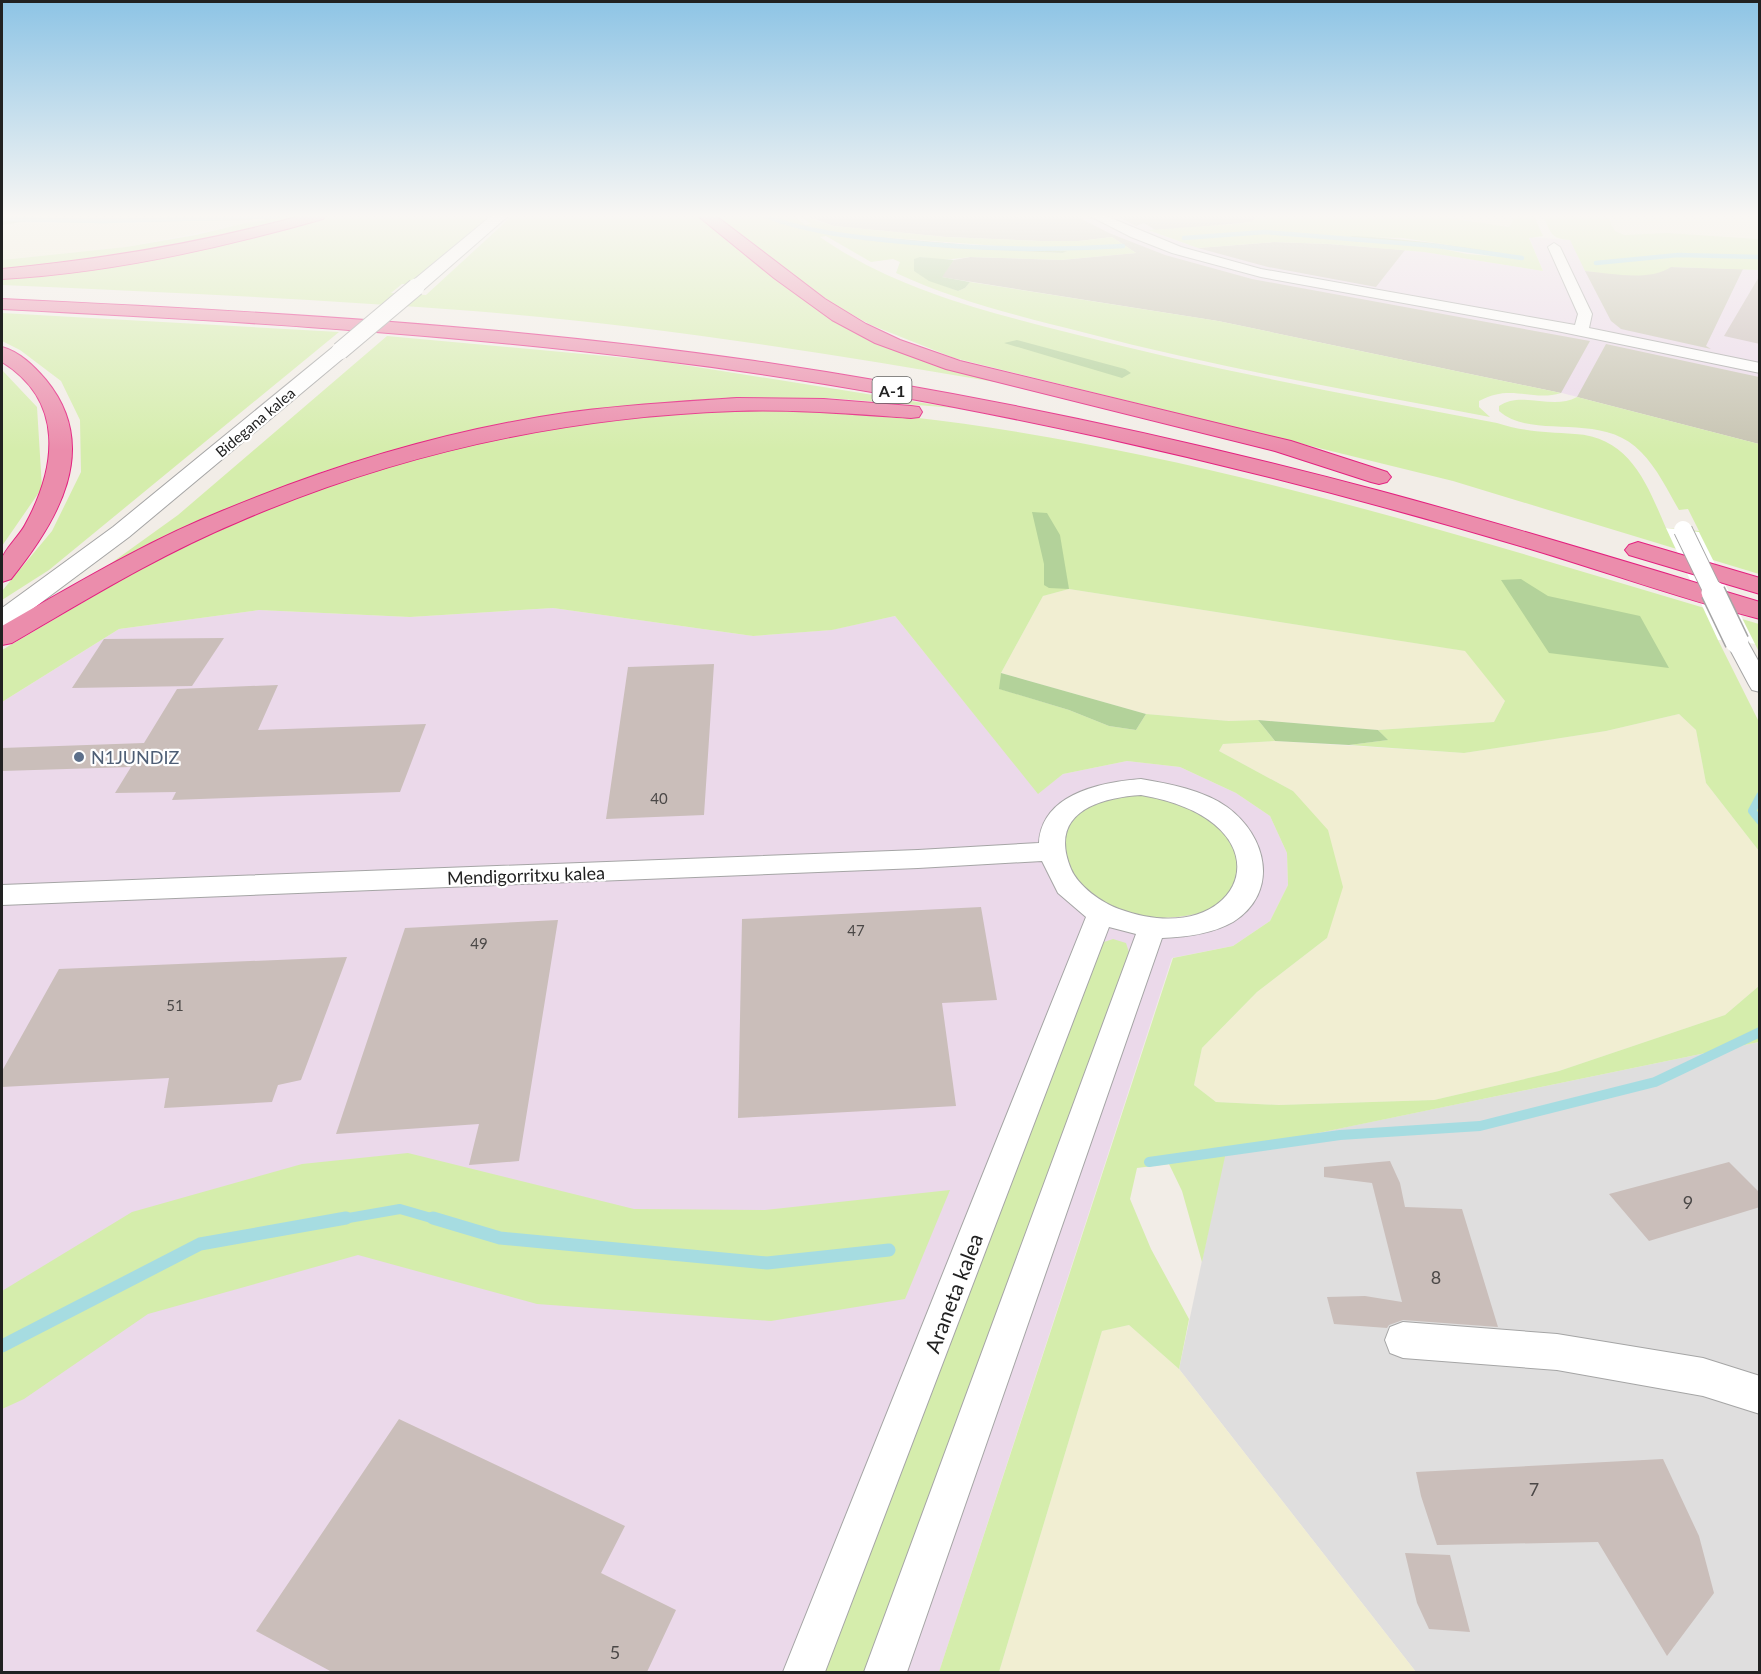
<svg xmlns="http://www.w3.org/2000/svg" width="1761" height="1674" font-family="Lato,sans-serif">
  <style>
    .residential { fill: #dfdede }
    .industrial { fill: #ebd9ea }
    .construction { fill: #c7c4b2 }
    .farmland { fill: #f1eed2 }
    .grass { fill: #d5edac; fill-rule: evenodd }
    .forest { fill: #b3d29a }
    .pier { fill: #fff }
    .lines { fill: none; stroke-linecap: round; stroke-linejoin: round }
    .stream-far3 { stroke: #a6dce1; stroke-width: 4.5 }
    .stream-far2 { stroke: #a6dce1; stroke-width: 8 }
    .stream-far1 { stroke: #a6dce1; stroke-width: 10 }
    .stream { stroke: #a6dce1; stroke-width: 13 }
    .building { fill: #cabeba }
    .minor-casing { stroke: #a5a5a5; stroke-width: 2 }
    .tertiary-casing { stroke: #a5a5a5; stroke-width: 2 }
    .motorway-casing { stroke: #e3217f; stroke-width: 2 }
    .minor { fill: #fff; fill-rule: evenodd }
    .tertiary { fill: #fff; fill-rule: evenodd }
    .motorway { fill: #eb8dac; fill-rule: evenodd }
    .minor-bridge-far1-casing { stroke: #a5a5a5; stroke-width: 20; stroke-linecap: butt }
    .minor-bridge-casing { stroke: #a5a5a5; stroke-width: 26; stroke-linecap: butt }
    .tertiary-bridge-casing { stroke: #a5a5a5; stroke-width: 19; stroke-linecap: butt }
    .minor-bridge-far1 { stroke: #fff; stroke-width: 18 }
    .minor-bridge { stroke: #fff; stroke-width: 23 }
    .tertiary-bridge { stroke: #fff; stroke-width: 17 }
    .service-dot { fill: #5c6f8a; stroke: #fff; stroke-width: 2 }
    .labels { text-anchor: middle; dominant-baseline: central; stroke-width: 4.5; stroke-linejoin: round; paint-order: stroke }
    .far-street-label { font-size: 15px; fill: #212121; stroke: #fff }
    .number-label { font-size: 15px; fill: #4b4847 }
    .shield { fill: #fff; stroke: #646464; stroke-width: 1.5 }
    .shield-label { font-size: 16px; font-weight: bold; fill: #212121 }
    .service-label { font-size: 18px; fill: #4e5e75; stroke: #fff; text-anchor: start }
    .street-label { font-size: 18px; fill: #212121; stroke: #fff }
    .near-number-label { font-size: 18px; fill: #4b4847 }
    .near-street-label { font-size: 21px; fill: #212121; stroke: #fff }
  </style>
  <rect width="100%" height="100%" fill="#f2ede7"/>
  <!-- residential -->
  <path class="residential" d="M1759 1042V1672H1416L1179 1369 1225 1152Z"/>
  <!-- industrial -->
  <path class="industrial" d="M806 216H1257L1149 231 1198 248 1329 244 1424 252 1543 271 1529 237 1570 240 1693 267 1759 270V444L1535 386 954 260 1135 252 1112 237Z
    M553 608 753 636 831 630 895 616 1038 793 1063 774 1127 761 1180 767 1236 793 1270 816 1287 853 1288 885 1270 921 1233 946 1172 958 939 1672H2V702L119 629 259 610 410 617Z"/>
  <!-- construction -->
  <path class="construction" d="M806 216H1076L1109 233 1165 255 1252 279 1590 341 1561 393 1218 321 941 277 954 260 970 257 1061 260 1136 253 1112 237 1079 241H1041L946 237 834 226Z
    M1117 216H1257L1252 222 1157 231 1144 223 1136 226Z
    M1274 242 1329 244 1405 250 1376 287 1268 267 1198 248Z
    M1670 267 1743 269 1706 346 1711 349 1621 329 1611 321 1585 271 1641 275Z
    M1606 344 1759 377V444L1577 397Z"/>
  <!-- farmland -->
  <path class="farmland" d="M1436 216H1515L1509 227Z
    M1607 216H1759V239L1667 233 1624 235 1615 231Z
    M263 217 265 220 126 247 2 260V225L7 223 248 220Z
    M1069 589 1466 651 1505 701 1494 722 1378 730 1258 720 1229 721 1146 714 1001 673 1043 596Z
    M1679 714 1696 730 1706 783 1759 851V986L1725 1015 1559 1071 1434 1100 1279 1105 1216 1102 1194 1085 1202 1048 1257 992 1327 938 1293 791 1219 751 1223 744 1275 741 1464 753 1606 731Z
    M1129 1325 1179 1369 1416 1672H999L1102 1331Z"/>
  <!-- grass -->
  <path class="grass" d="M281 216H306L199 243 2 270V260L126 247 196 235 246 223 276 219Z
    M328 216H490L408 284H402L391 293 426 295 512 216H699L751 258 821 308 997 379 995 382C822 352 648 325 473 311 316 299 159 292 2 285V277L75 269 305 223Z
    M717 216H794L805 225 811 224 801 216 834 226 946 237 1041 241H1079L1112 237 1136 253 1061 260 971 257 943 260 920 257 945 286 958 291 965 288 970 282 1218 321 1561 393C1532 402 1511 383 1479 401V407L1490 417C1354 391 1219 368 1086 333 1022 317 956 301 896 273L900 262 893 259 871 262 826 236 820 237C894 289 987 312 1074 334 1213 370 1355 396 1497 423 1525 432 1546 432 1575 434 1630 437 1647 484 1666 528L1699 531 1688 509 1679 510C1668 491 1657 468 1641 452 1602 410 1533 441 1499 411V406C1522 390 1552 411 1577 397L1759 444V574L1453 481 954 358 871 325 831 303ZM866 236 1066 251 1063 253 950 248 863 240Z
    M1257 216H1436L1509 227 1515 216H1534L1543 236 1529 238 1543 271 1424 252 1329 244 1274 242 1198 248 1148 230 1236 224 1251 222ZM1352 237 1403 238 1501 253 1502 257 1467 254 1414 243 1356 242 1349 239Z
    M1543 216H1607L1615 231 1624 235 1667 233 1759 239V270L1671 267C1649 282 1610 273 1585 271L1570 240C1550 239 1551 232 1543 216Z
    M2 313 339 332 49 570 2 600V591L52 531 81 472 80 420 61 381 20 350 2 341Z
    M387 336 659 361 955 408 829 398 695 401 571 413 449 435 324 471 212 515 71 592 178 515Z
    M2 370 37 407 42 488 2 546Z
    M767 410C814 411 862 411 910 417 1200 450 1480 542 1759 624V652L1755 644 1718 640 1759 722V851L1706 783 1696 730 1679 714 1606 731 1464 753 1349 745 1387 740 1378 730 1494 722 1505 701 1465 651 1069 589 1043 596 1001 673 1000 689 1069 710 1109 726 1136 730 1146 714 1229 721 1258 720 1275 741 1223 744 1219 751 1293 791 1328 830 1343 887 1327 938 1257 992 1202 1048 1194 1085 1216 1102 1279 1105 1434 1100 1559 1071 1725 1015 1759 986V1042L1226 1152 1202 1262 1182 1191 1169 1164 1137 1168 1130 1199 1151 1249 1189 1319 1179 1369 1129 1325 1102 1331 999 1672H939L1173 958 1233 946 1270 921 1288 885 1287 853 1270 816 1236 793 1180 767 1127 761 1063 774 1038 794 895 616 832 630 753 636 553 608 410 617 259 610 119 629 2 702V650L140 569 202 537 290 498 402 460 575 423 713 411Z
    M1140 793 1166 796 1229 831 1242 868C1237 878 1232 891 1224 900 1218 907 1204 912 1196 914 1181 917 1165 919 1150 917 1110 912 1055 881 1065 834 1068 820 1082 807 1095 802 1109 796 1126 795 1140 793Z
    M1113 939 1126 943 1129 952 869 1672H822L1098 953 1104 942Z
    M408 1153 634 1209 765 1210 950 1190 905 1299 771 1321 537 1304 358 1255 148 1314 24 1399 2 1409V1291L132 1212 302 1164Z"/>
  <!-- forest -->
  <path class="forest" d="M2 216 82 219 281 216 276 219 265 220 262 218 248 220 81 223 28 221 2 225Z
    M866 236 981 246 1067 251 1063 253 950 248 862 240Z
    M1352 236C1402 238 1452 245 1501 253L1502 257C1454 250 1405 240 1356 242L1348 239Z
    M920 257 954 260 942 277 970 282 965 288 958 291 929 281 914 271V259Z
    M1017 340 1125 369 1131 373 1122 378 1004 343Z
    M1032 512 1047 513 1060 535 1069 589 1049 588 1044 585V564Z
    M1521 579 1548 596 1640 616 1669 668 1549 653 1501 580Z
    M1001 673 1146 714 1136 730 1109 726 1069 710 999 689Z
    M1258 720 1378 730 1388 740 1349 745 1275 741Z"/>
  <!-- pier -->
  <path class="pier" d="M1666 528 1699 532 1755 644 1718 640Z"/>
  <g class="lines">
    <!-- stream-far3 -->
    <path class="stream-far3" d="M765 216C810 233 857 237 904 242 977 249 1050 251 1123 246
      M2 219 104 221 278 216
      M1184 238 1265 232 1437 246 1522 258
      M1596 263 1678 255 1760 257"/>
    <!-- stream-far2 -->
    <path class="stream-far2" d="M1760 796 1752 811 1760 821"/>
    <!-- stream-far1 -->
    <path class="stream-far1" d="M1149 1162 1340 1135 1480 1126 1655 1082 1760 1032
      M337 1220 400 1209 438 1220"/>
    <!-- stream -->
    <path class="stream" d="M433 1218 500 1238 767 1263 889 1250
      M2 1346 200 1244 346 1218"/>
  </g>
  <!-- building -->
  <path class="building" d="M1760 275V344L1724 336Z
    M224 638 192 686 72 688 104 639Z
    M714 664 704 815 606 819 628 667Z
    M278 685 258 730 426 724 400 792 172 800 176 792 115 793 131 767 2 771V748L144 743 177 689Z
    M981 907 997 1000 942 1003 956 1106 738 1118 742 919Z
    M558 920 519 1161 469 1165 479 1124 336 1134 405 928Z
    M347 957 301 1080 278 1085 272 1102 164 1108 169 1078 2 1087V1071L59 969Z
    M1390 1161 1400 1183 1405 1207 1462 1209 1498 1327 1403 1320 1389 1325 1387 1328 1334 1324 1327 1297 1365 1296 1402 1302 1372 1183 1324 1177V1167Z
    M1729 1162 1760 1193V1207L1649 1241 1609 1194Z
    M399 1419 625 1526 601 1573 676 1610 647 1672H332L256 1631Z
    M1663 1459 1699 1536 1714 1593 1667 1656 1598 1542 1437 1545 1421 1496 1416 1472Z
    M1405 1553 1450 1555 1470 1632 1429 1629 1417 1603Z"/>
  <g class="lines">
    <defs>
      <path id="minor" d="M1090 216H1106L1181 247 1261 269 1575 325 1578 314 1548 247 1554 243 1560 247 1592 314 1589 328 1760 363V373L1557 331 1261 277 1172 253 1131 237Z
        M1737 636 1745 637 1760 664V692L1752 690 1749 685 1726 642 1729 637Z
        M1141 779C1170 784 1203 790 1227 807 1267 836 1280 892 1233 922 1212 934 1186 937 1162 938L907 1672H864L1136 934 1109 927 825 1672H783L1086 917 1058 893 1042 861 918 868 2 905V885L918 850 1039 843C1042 793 1103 782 1141 779ZM1141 795C1298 822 1243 955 1119 909 1102 903 1078 886 1071 869 1048 814 1096 798 1141 795Z
        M1403 1322 1557 1334 1703 1358 1760 1376V1414L1703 1396 1557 1370 1403 1358 1390 1353 1385 1340 1390 1327Z"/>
      <path id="tertiary" d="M491 216H508L422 291H410L408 287 410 283Z
        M340 345 347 347 349 351 347 355 129 537 11 625 2 628V608L113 527 333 347Z"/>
      <path id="motorway" d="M300 216H325L323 219C218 249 110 273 2 279V269C103 259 202 243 300 216Z
        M698 216H716L825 299 866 324 900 340 960 361 1291 441 1387 472 1391 477 1387 482 1379 484 1371 482 1275 451 946 369 875 343 832 320 774 278Z
        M2 299C254 311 505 325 755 361 965 392 1174 436 1380 491 1507 525 1633 564 1760 602V619C1681 599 1604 571 1527 548 1386 506 1244 469 1100 437 954 405 806 378 657 360 439 333 221 320 2 309Z
        M2 347C20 352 34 366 46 380 102 448 57 522 11 579L2 582C1 576 0 565 2 559 4 550 20 535 25 525 57 467 65 401 2 362Z
        M737 398 824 399 911 406 919 407 922 412 919 417 911 418C853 414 794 409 735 411 564 417 395 454 238 522 159 555 86 600 12 643L2 645V626C74 585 145 542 222 511 332 465 448 430 565 413 622 405 679 402 737 398Z
        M1638 542 1760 578V594L1629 555 1625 550 1629 545Z"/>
    </defs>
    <!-- minor casing -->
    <use href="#minor" class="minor-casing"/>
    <!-- tertiary casing -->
    <use href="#tertiary" class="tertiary-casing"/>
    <!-- motorway casing -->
    <use href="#motorway" class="motorway-casing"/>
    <!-- minor -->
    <use href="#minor" class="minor"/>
    <!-- tertiary -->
    <use href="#tertiary" class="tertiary"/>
    <!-- motorway -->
    <use href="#motorway" class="motorway"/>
    <defs>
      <path id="minor-bridge-far1" d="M1683 530 1714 594"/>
      <path id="minor-bridge" d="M1713 592 1737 642"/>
      <path id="tertiary-bridge" d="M340 351 416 287"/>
    </defs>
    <!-- minor-bridge-far1 casing -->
    <use href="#minor-bridge-far1" class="minor-bridge-far1-casing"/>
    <!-- minor-bridge casing -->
    <use href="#minor-bridge" class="minor-bridge-casing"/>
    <!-- tertiary-bridge casing -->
    <use href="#tertiary-bridge" class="tertiary-bridge-casing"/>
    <!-- minor-bridge-far1 -->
    <use href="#minor-bridge-far1" class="minor-bridge-far1"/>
    <!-- minor-bridge -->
    <use href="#minor-bridge" class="minor-bridge"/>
    <!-- tertiary-bridge -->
    <use href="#tertiary-bridge" class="tertiary-bridge"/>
  </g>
  <!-- sky -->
  <linearGradient id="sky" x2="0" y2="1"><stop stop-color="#8dc4e5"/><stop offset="0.48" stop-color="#f9f7f4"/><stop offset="1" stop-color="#f9f7f4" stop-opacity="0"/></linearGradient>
  <rect width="1761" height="450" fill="url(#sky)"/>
  <!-- markers -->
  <circle class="service-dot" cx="79" cy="757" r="6"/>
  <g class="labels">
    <!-- far-street labels -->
    <g class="far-street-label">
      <text transform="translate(255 422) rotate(-40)">Bidegana kalea</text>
    </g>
    <!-- number labels -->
    <g class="number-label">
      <text x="659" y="798">40</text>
      <text x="856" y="930">47</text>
      <text x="479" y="943">49</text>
      <text x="175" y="1005">51</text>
    </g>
    <!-- shield labels -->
    <rect class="shield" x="872.5" y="377" width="39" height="26" rx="4.5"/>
    <g class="shield-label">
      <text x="892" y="390">A-1</text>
    </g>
    <!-- service labels -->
    <g class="service-label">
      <text x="91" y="757">N1JUNDIZ</text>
    </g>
    <!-- street labels -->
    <g class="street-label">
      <text transform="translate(526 875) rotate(-2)">Mendigorritxu kalea</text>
    </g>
    <!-- near-number labels -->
    <g class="near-number-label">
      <text x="1688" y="1202">9</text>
      <text x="1436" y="1277">8</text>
      <text x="1534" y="1489">7</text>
      <text x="615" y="1652">5</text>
    </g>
    <!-- near-street labels -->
    <g class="near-street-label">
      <text transform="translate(953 1293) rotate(-69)">Araneta kalea</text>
    </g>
  </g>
  <!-- border -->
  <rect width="1761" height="1674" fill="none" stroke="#212121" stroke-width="6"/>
</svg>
